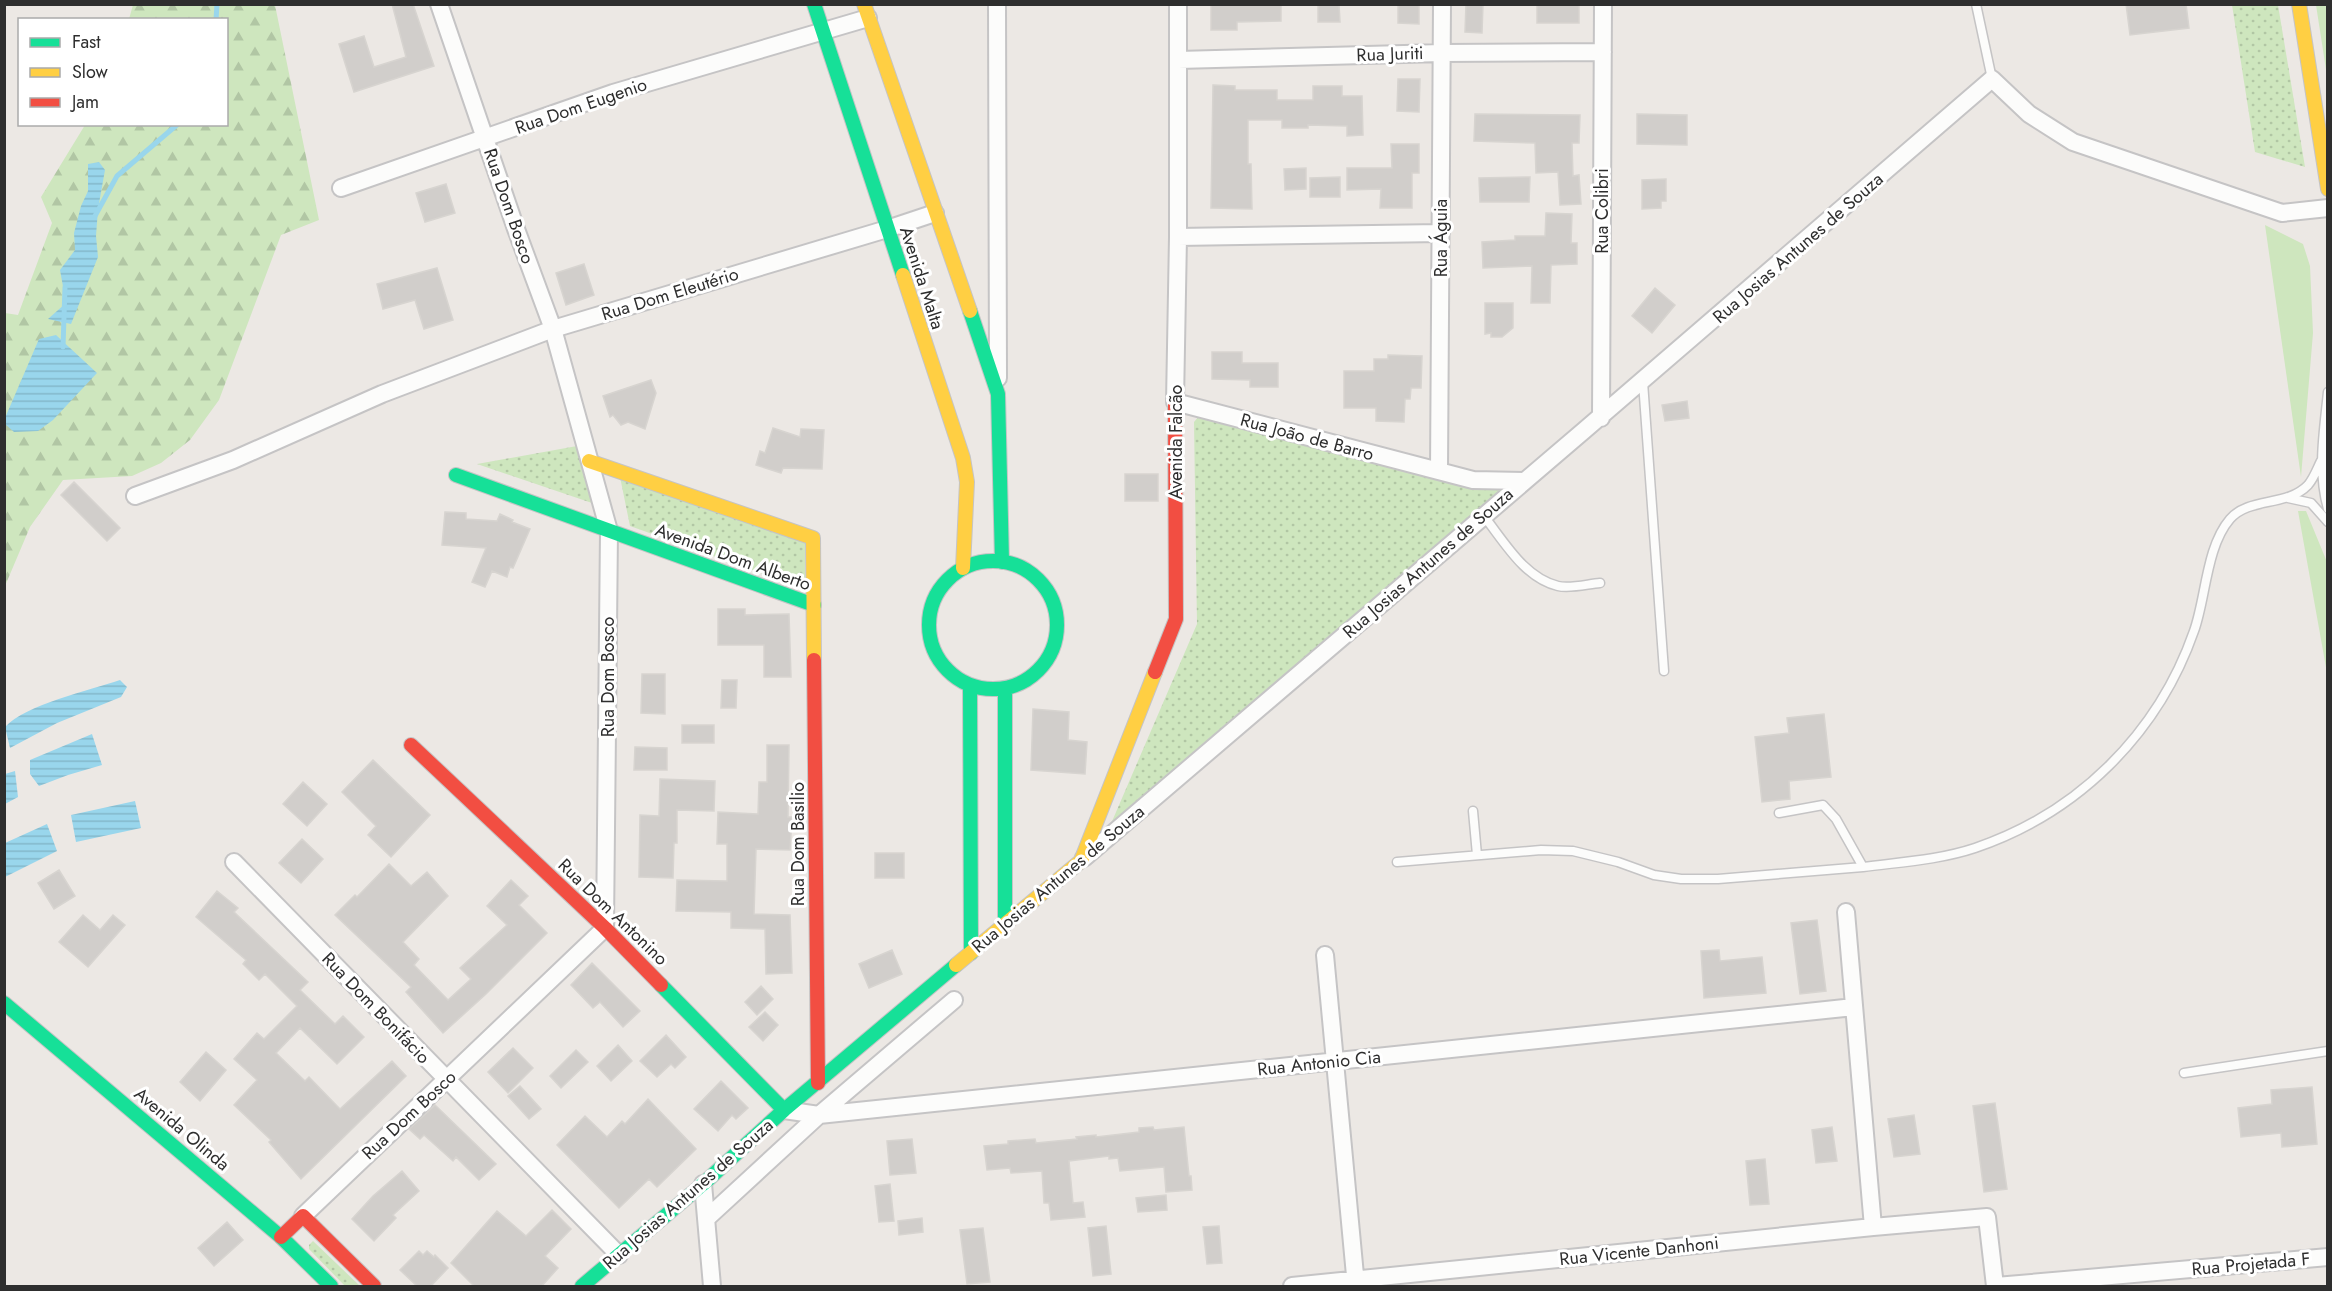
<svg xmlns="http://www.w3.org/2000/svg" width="2332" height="1291" font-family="Jost,sans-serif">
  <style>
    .grass { fill: url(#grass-dots) }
    .forest { fill: url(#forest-firs) }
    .park { fill: #cee6be }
    .water { fill: url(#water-rules) }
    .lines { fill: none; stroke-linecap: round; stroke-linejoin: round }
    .stream { stroke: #99d6ec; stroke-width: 5 }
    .building { fill: #d1cecb; stroke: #d7d4d0; stroke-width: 1.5 }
    .lane-casing { stroke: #c5c4c5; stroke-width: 11 }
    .street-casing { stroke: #c5c4c5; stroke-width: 20 }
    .fast-casing { stroke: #c5c4c5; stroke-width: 16 }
    .slow-casing { stroke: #c5c4c5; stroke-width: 16 }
    .jam-casing { stroke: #c5c4c5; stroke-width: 16 }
    .lane { stroke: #fcfcfb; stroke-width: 8 }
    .street { stroke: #fcfcfb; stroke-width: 16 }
    .fast { stroke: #16e098; stroke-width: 14 }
    .slow { stroke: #ffcf43; stroke-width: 14 }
    .jam { stroke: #f24e42; stroke-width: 14 }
    .labels { text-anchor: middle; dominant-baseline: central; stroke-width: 6; stroke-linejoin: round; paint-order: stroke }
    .street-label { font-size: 18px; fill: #2e2e2e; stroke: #fff }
  </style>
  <defs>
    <pattern id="grass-dots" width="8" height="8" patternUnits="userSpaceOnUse" patternTransform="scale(1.5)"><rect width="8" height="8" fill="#cee6be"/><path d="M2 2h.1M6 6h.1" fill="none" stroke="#b1c6a4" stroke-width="1.8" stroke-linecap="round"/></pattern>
    <pattern id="forest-firs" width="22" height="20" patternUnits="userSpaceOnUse" patternTransform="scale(1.5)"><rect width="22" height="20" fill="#cee6be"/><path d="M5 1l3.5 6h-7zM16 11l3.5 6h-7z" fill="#b1c6a4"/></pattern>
    <pattern id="water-rules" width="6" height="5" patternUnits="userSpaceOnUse" patternTransform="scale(1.5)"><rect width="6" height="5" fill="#99d6ec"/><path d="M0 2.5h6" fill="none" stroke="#84b8cb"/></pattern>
  </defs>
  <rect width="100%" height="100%" fill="#ece8e4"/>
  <!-- grass -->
  <path class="grass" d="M2232 5H2278L2305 167 2255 152Z
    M1199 416 1476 489 1504 490 1110 826 1197 624 1194 422Z
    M577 446 592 503 477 464Z
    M620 477 805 542V589L630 526Z
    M313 1241 360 1286H345L309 1249V1245Z"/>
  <!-- forest -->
  <path class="forest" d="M133 5H275L319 220 281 235 219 400 190 440 161 463 132 476 63 480 30 527 5 586V313L18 315 52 223 41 197 85 125 226 124V20L129 19Z"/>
  <!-- park -->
  <path class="park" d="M2316 5H2327V76Z
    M2265 225 2303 244 2310 266 2313 333 2301 477Z
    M2298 511H2306L2327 562V673Z"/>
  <!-- water -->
  <path class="water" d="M99 162 105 170 98 209 96 236 98 257 71 324 48 319 66 303 60 270 75 250 74 233 81 206 88 191V164Z
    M56 335 97 373 53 420 38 431 14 432 5 424V418L39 339Z
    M120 680 127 687 121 697 57 723 10 748 5 727C25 705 90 690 120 680Z
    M92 734 102 765 68 775 39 786 30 774V760Z
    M15 771 18 797 5 804V774Z
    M135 801 141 828 76 842 71 815Z
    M47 824 57 851 5 877V843Z"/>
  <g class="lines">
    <!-- stream -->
    <path class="stream" d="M216 20 217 4
      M95 216 117 176 178 124
      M63 347 65 287"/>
  </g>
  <!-- building -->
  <path class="building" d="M392 4H413L434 66 354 92 339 44 364 36 374 67 406 57Z
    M1211 4H1281V21L1237 22V30H1211Z
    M1318 4H1339L1340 22H1318Z
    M1398 4H1419V24L1398 23Z
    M1466 4H1483L1482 33 1465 32Z
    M1537 4H1579V23H1537Z
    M2126 4H2186L2189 28 2130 35Z
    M1398 79H1420L1419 112 1397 111Z
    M1213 85 1235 86V90H1277V100H1313V86H1342V96H1362L1363 135 1347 136V126L1308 125V128H1282V120H1248V164H1251L1252 209 1211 208Z
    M1475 114 1580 115 1579 143H1572L1573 176 1579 175 1581 204 1560 205 1558 172 1536 173 1535 143 1474 141Z
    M1637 114 1687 115V145L1637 144Z
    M1391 144H1419V173H1412V208H1380L1381 189 1347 190V168H1392Z
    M1306 168V189L1285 190 1284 169Z
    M1340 177V197H1310V178Z
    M1530 177 1529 202H1480L1479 178Z
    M1666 179V201H1661V208L1642 209V180Z
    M446 184 455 213 425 222 416 193Z
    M1546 213 1572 214 1571 243H1577V264L1551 265 1550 303H1531L1532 266 1483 268 1482 242 1515 240V236H1545Z
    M584 264 594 295 566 305 556 273Z
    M437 268 453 320 424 329 415 300 383 309 377 284Z
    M1655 288 1675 305 1652 333 1632 316Z
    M1485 303H1513V328L1502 337H1491V333L1485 334Z
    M1212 352H1242V363H1278V387H1250V380L1212 379Z
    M1388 355 1422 356 1421 388H1411L1410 399H1405L1404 422 1376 421V408H1344V371H1374V359H1388Z
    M651 380 656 393 645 429 628 422 621 425 613 415 610 417 603 396Z
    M1687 401 1689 418 1665 421 1662 405Z
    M773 428 800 437 801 429 824 430 822 469 783 468 781 473 756 465 760 451 765 453Z
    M1125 474H1158V501H1125Z
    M74 482 120 528 107 541 61 495Z
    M445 512 466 513V519L497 521 500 514 513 520 512 522 530 529 513 568 510 567 507 577 492 571 485 587 472 582 486 548 442 545Z
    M718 609H745V615L789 614 791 677H764V645H718Z
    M642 674H665V714L641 713Z
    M722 680H737L736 708H721Z
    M1033 709 1069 712 1068 740 1087 742 1085 774 1031 770Z
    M1824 714 1831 777 1789 781 1790 799 1762 802 1755 737 1789 733 1787 718Z
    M682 725H714V743H682Z
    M767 745H789L788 817H792L790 850 756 849 754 914 790 915 792 973 766 974 765 929 731 928V912L676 911 677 880 727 881V844H717L718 812 758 814 759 782H767Z
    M635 747 667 748V770H634Z
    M373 760 430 815 391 857 368 835 376 826 342 792Z
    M660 779 715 781 714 811 677 810V843H674L673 878 639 877 640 815 659 816Z
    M303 782 327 804 307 826 283 804Z
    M302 839 323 859 301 883 279 863Z
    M875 853H904V878H875Z
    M389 864 411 886 427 872 448 896 403 942 419 959 414 965 448 1000 471 979 460 968 507 925 487 906 511 880 528 896 519 905 547 933 486 994 443 1033 406 992 411 987 335 915 355 895 357 897Z
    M59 870 75 896 54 909 38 883Z
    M217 891 238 908 234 912 308 982 300 990 335 1024 343 1016 364 1037 337 1064 300 1028 276 1053 305 1081 309 1077 340 1109 392 1061 406 1076 301 1179 269 1142 271 1140 234 1105 257 1080 234 1059 257 1033 264 1039 297 1006 265 974 259 980 243 964 246 960 196 917Z
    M83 915 100 930 113 915 125 925 88 967 59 942Z
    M1817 920 1826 991 1800 994 1791 923Z
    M892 950 902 974 869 988 859 964Z
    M1719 950 1720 961 1762 957 1766 993 1704 998 1701 951Z
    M592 963 640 1011 623 1027 600 1002 593 1008 571 985Z
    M761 986 773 999 757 1015 745 1002Z
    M765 1012 778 1025 763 1041 749 1027Z
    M666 1035 686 1057 675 1068 671 1064 657 1077 640 1061Z
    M618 1045 632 1061 611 1081 597 1066Z
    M513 1048 533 1068 508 1093 488 1072Z
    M576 1050 588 1062 561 1088 550 1076Z
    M206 1052 226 1070 200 1101 180 1082Z
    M721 1081 748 1108 736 1119 732 1115 718 1131 694 1109Z
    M520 1086 541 1109 529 1119 508 1096Z
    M2312 1087 2317 1144 2282 1147 2281 1133 2241 1137 2238 1108 2272 1104 2271 1090Z
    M648 1099 696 1149 657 1187 649 1179 619 1208 557 1145 585 1116 607 1137 622 1121 625 1124Z
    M1995 1103 2007 1189 1984 1192 1973 1106Z
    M435 1105 496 1164 479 1180 456 1157 453 1161 424 1135 420 1139 409 1129Z
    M1914 1115 1920 1154 1894 1157 1888 1119Z
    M1153 1127 1154 1130 1184 1127 1189 1176H1191L1192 1190 1166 1192 1164 1167 1120 1171 1118 1158 1109 1159V1156L1069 1161 1073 1203 1083 1202 1085 1217 1051 1220 1049 1203H1044L1042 1171 1011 1173 1010 1168 987 1170 984 1146 1008 1144V1141L1035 1139 1036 1143 1077 1139 1076 1137 1096 1135V1137L1139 1132V1128Z
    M1832 1127 1837 1161 1816 1163 1812 1130Z
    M912 1139 916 1173 890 1175 887 1141Z
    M1765 1159 1769 1204 1750 1205 1746 1161Z
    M402 1171 419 1191 393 1215 396 1218 374 1241 352 1219 373 1196Z
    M890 1184 894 1221 879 1222 875 1186Z
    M1166 1195 1167 1210 1138 1212 1136 1198Z
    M552 1210 571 1229 545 1256 558 1268 541 1287H475L451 1263 497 1211 526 1236Z
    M922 1218 923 1232 899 1235 898 1221Z
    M227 1222 243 1240 214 1266 198 1248Z
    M1106 1226 1111 1274 1093 1276 1088 1228Z
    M1219 1226 1222 1263 1207 1264 1203 1227Z
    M983 1228 990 1282 967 1284 960 1230Z
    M419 1251 423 1255 427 1251 434 1257 435 1255 448 1268 430 1287H418L400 1270Z"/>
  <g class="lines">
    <defs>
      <path id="lane" d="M1976 4 1992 79
        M1643 382 1664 671
        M2328 392C2324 432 2317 470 2328 509
        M2288 498 2311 503 2328 522
        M1483 515C1504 541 1524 578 1558 586 1570 589 1588 584 1600 583
        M1473 811 1477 855
        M1779 813 1823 805 1836 819 1863 867C1901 862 1939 860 1975 848 2078 813 2158 734 2194 631 2206 598 2206 547 2230 519 2249 497 2287 507 2308 485 2314 478 2317 469 2321 461
        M1397 862 1541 850 1573 851 1618 862 1654 875 1681 879H1718L1863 867
        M2184 1073 2328 1051"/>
      <path id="street" d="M997 4 998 378
        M1178 4V237L1175 402 1473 480 1524 481
        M1178 60 1442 53 1603 52
        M341 188 613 93 868 18
        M1178 237 1441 233
        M1601 418 1603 4
        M1439 471 1442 4
        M135 496 233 460 382 394 553 329 887 229 935 213
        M1084 858C1387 598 1691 341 1992 79L2029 114 2073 142 2282 213 2328 208
        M234 862 619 1255
        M1846 912 1873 1227
        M1325 955 1356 1286
        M784 1110 819 1115 1854 1007
        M703 1184 712 1286
        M303 1216 605 928 609 531 553 329 516 229 439 4
        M706 1219 819 1115 954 1000
        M1292 1286 1873 1227 1987 1217 1995 1286
        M1996 1286 2328 1257"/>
      <path id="fast" d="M814 4 903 275
        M970 311 998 394 1002 562
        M456 475 814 605
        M929 625a64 64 0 1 1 128 0a64 64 0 1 1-128 0Z
        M970 685 971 953
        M1005 689V925
        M661 985 784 1110
        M4 1003 281 1237 331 1286
        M582 1286 703 1184 784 1110 956 965"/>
      <path id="slow" d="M864 4 970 311
        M2299 4 2328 189
        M903 275 963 458 967 482 963 568
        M589 461 813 538 814 660
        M956 965 1081 861 1155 672"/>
      <path id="jam" d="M814 660 818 1083
        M1155 672 1176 619 1175 402
        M411 745 605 928 661 985
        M281 1237 303 1216 374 1286"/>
    </defs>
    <!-- lane casing -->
    <use href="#lane" class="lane-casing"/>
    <!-- street casing -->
    <use href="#street" class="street-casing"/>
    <!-- fast casing -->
    <use href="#fast" class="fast-casing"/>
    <!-- slow casing -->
    <use href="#slow" class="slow-casing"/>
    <!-- jam casing -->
    <use href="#jam" class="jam-casing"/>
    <!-- lane -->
    <use href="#lane" class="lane"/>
    <!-- street -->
    <use href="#street" class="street"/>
    <!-- fast -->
    <use href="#fast" class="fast"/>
    <!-- slow -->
    <use href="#slow" class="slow"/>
    <!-- jam -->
    <use href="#jam" class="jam"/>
  </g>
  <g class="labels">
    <!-- street labels -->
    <g class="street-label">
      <text transform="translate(1390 54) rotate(-2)">Rua Juriti</text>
      <text transform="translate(581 106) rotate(-19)">Rua Dom Eugenio</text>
      <text transform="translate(509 206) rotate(71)">Rua Dom Bosco</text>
      <text transform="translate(1602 211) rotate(-90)">Rua Colibri</text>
      <text transform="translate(1441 238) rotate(-90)">Rua Águia</text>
      <text transform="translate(1798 248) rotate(-41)">Rua Josias Antunes de Souza</text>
      <text transform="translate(922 278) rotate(72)">Avenida Malta</text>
      <text transform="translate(670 294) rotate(-17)">Rua Dom Eleutério</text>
      <text transform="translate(1307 437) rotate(15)">Rua João de Barro</text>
      <text transform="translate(1176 442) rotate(-90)">Avenida Falcão</text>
      <text transform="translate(733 557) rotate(20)">Avenida Dom Alberto</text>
      <text transform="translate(1428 563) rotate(-41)">Rua Josias Antunes de Souza</text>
      <text transform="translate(608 677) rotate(-90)">Rua Dom Bosco</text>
      <text transform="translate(798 844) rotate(-90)">Rua Dom Basilio</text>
      <text transform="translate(1058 879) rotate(-40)">Rua Josias Antunes de Souza</text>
      <text transform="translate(613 912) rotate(44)">Rua Dom Antonino</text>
      <text transform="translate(376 1008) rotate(46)">Rua Dom Bonifácio</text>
      <text transform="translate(1319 1063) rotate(-6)">Rua Antonio Cia</text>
      <text transform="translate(409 1115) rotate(-43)">Rua Dom Bosco</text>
      <text transform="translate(182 1129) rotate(40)">Avenida Olinda</text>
      <text transform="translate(688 1194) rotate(-41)">Rua Josias Antunes de Souza</text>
      <text transform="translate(1639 1251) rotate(-6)">Rua Vicente Danhoni</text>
      <text transform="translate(2251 1264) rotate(-5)">Rua Projetada F</text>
    </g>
  </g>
  <!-- border -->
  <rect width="2332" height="1291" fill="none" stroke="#2e2e2e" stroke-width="12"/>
  <!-- legend -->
  <rect x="18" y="18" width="210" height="108" fill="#ffffff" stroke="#ababab" stroke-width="1.5"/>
  <rect x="30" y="38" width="30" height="9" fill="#16e098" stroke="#ababab" stroke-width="1.5"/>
  <text x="72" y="48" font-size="18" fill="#2e2e2e">Fast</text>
  <rect x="30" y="68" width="30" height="9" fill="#ffcf43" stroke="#ababab" stroke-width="1.5"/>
  <text x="72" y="78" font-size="18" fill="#2e2e2e">Slow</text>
  <rect x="30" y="98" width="30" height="9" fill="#f24e42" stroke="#ababab" stroke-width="1.5"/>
  <text x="72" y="108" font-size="18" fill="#2e2e2e">Jam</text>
</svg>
